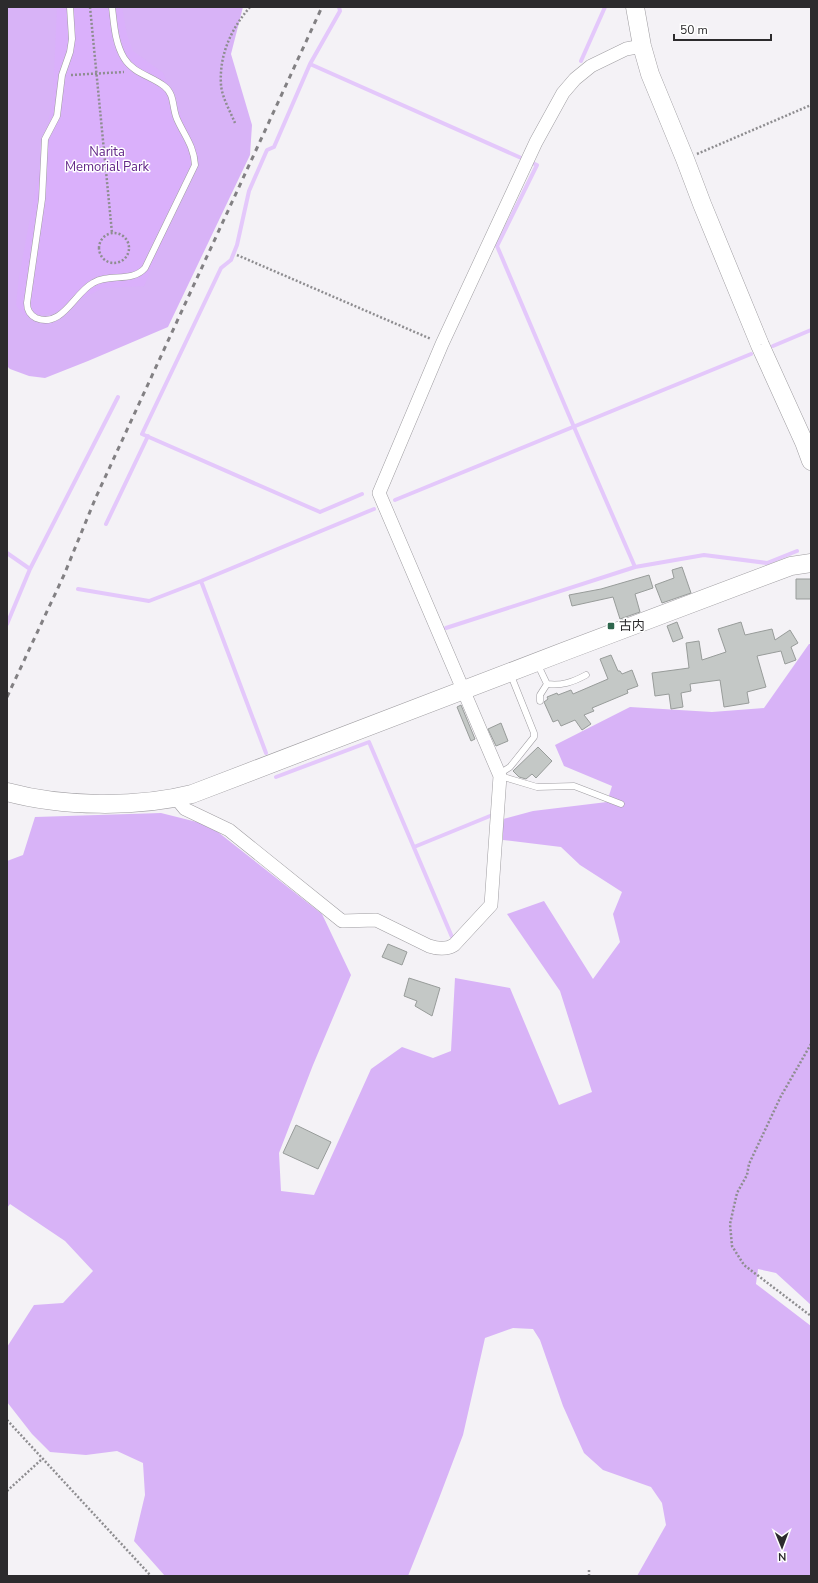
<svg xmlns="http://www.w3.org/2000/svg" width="818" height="1583" font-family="'Nunito Sans','Noto Sans JP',sans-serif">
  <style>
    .green { fill: #dab0fb }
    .forest { fill: #d8b3f7 }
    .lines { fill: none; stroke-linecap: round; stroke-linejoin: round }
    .stream { stroke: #e4c8fb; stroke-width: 4 }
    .building { fill: #c4c8c6; stroke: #989c9a }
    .lane-casing { stroke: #9f9da1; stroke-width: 7 }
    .street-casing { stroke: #9f9da1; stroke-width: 14 }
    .secondary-casing { stroke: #9f9da1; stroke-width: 19 }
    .path { stroke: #8e8d90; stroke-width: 2.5; stroke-dasharray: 2 2; stroke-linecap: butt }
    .lane { stroke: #fff; stroke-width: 6 }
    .street { stroke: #fff; stroke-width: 13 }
    .secondary { stroke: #fff; stroke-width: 18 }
    .rail { stroke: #828083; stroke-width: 3; stroke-dasharray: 5 5; stroke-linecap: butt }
    .poi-dot { fill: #2e664d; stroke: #fff; stroke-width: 1.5 }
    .labels { text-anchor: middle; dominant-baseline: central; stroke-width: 3; stroke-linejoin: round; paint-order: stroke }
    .park-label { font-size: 13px; fill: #622787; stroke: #fff }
    .poi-label { font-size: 13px; fill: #2c2b2d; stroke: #fff; text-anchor: start }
  </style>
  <rect width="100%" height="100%" fill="#f4f2f6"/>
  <!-- green -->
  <path class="green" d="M7 7H132L189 78 221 161 148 292 7 334Z"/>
  <!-- forest -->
  <path class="forest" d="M7 7H57L53 97 19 277 16 305 25 317 56 312 103 288 144 286 200 157 163 73 133 51 127 35 122 7H243L231 54 252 125 250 155 168 327 88 361 45 378 29 376 10 369 7 366Z
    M809 644H811V1305L776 1273 758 1269 756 1284 811 1326V1576H637L666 1525 662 1503 651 1487 603 1470 584 1453 563 1406 540 1340 533 1329 513 1328 485 1338 463 1435 438 1501 408 1576H165L134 1541 145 1495 143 1463 117 1451 86 1455 50 1452 32 1434 7 1402V1347L34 1305 63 1303 93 1271 65 1241 10 1204 7 1208V861L23 855 35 817 161 813 209 825 322 914 351 975 313 1065 279 1153 281 1191 314 1195 371 1069 402 1047 433 1058 451 1051 455 978 510 988 559 1105 592 1092 560 991 507 914 544 901 593 979 620 942 613 914 622 892 580 865 561 847 503 840V819L533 811 607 802 612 786 564 766 555 745 630 707 712 712 764 708Z"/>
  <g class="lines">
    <!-- stream -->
    <path class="stream" d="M339 7 340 11 310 64 274 147 267 150 249 191 237 245 231 260 221 268 142 434 320 512 362 494
      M581 61 605 7
      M310 64 537 165 497 246 574 427 635 567
      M773 346 811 330
      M395 500 751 354
      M106 524 148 436
      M7 553 30 569
      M201 581 266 753
      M78 589 149 601 201 581 374 509
      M7 624 30 569 118 397
      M446 628 635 567 704 555 767 563 797 551
      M276 777 369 742 452 937
      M414 847 490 816"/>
  </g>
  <!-- building -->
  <path class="building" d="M682 567 691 593 662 603 655 585 674 578 672 570Z
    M649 575 653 588 635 594 640 612 620 619 613 597 572 606 569 595 601 589Z
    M796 579H811V599H796Z
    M677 622 683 638 673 642 667 626Z
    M741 622 745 635 772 629 775 640 790 630 798 643 791 647 796 660 785 664 781 651 757 656 766 687 747 692 749 703 724 707 720 680 690 684 691 691 681 693 683 707 671 709 669 694 655 696 652 673 689 668 686 643 699 641 702 660 726 652 718 629Z
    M611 655 618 671H620L622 674 632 670 638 686 627 690 628 693 592 708 594 711 584 715 591 724 582 730 575 720 561 726 558 720 553 722 544 702 548 699 547 697 557 693 558 695 571 690 573 694 608 679 600 659Z
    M461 705 475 739 471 741 457 707Z
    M501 723 508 741 496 746 488 729Z
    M538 747 552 761 536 778 532 774 526 779 519 777 513 771Z
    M388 944 407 952 402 965 382 957Z
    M409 978 440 988 432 1016 415 1006 417 1001 404 996Z
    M296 1125 331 1142 318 1169 283 1153Z"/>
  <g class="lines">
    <defs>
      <path id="lane" d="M70 7 72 39 70 52 62 75 57 116 45 139 42 199 27 303C27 309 30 315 36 318 62 329 74 293 93 283 109 273 132 283 145 268L195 165C194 146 184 135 177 119 172 108 175 94 164 86 151 76 133 73 124 58 115 43 114 24 112 7
        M537 663 547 684C562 686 573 682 586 675
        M540 701V695L547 684
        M499 774 510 767 534 737V733L510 673
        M500 776 537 787 574 786 621 804"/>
      <path id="street" d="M176 798 185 809 229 830 342 921 376 920 429 946C438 949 446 950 454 945L491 905 500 776 379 493 442 344 536 142 563 93 575 79 591 66 626 49 642 46"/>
      <path id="secondary" d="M635 7 642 46 650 74 685 159 702 204 760 345 804 442 811 461
        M7 792C62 807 137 808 192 794 391 717 591 641 791 566L811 563"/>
    </defs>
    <!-- lane casing -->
    <use href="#lane" class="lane-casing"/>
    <!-- street casing -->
    <use href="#street" class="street-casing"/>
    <!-- secondary casing -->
    <use href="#secondary" class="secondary-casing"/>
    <!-- path -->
    <path class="path" d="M90 7 112 233
      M71 75 124 72
      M235 123C230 111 222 97 221 85 219 55 231 29 250 7
      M697 154 811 105
      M99 248a15 15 0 1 1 30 0a15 15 0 1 1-30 0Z
      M237 255 431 339
      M811 1044 781 1096 749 1164 747 1175 737 1193 730 1224 732 1246 744 1265 811 1316
      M7 1420 151 1576
      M7 1491 42 1459
      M589 1576V1568"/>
    <!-- lane -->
    <use href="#lane" class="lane"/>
    <!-- street -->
    <use href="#street" class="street"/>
    <!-- secondary -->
    <use href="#secondary" class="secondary"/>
    <!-- rail -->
    <path class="rail" d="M7 697 64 575 96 497 322 7"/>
  </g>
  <!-- markers -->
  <rect class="poi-dot" x="607" y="622" width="8" height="8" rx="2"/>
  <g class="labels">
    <!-- park labels -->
    <g class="park-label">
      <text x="107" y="152">Narita<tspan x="107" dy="15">Memorial Park</tspan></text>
    </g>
    <!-- poi labels -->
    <g class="poi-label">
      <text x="619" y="626">古内</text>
    </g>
  </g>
  <!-- border -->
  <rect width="818" height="1583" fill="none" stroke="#2c2b2d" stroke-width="16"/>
  <!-- north arrow -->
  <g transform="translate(782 1547) rotate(179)" stroke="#ffffff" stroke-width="3" paint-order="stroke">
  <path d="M0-3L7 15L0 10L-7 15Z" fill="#2c2b2d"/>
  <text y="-6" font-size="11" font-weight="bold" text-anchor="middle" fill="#2c2b2d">N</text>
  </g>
  <!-- scale -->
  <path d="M674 34v6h97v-6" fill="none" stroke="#2c2b2d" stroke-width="2"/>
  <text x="680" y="34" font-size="12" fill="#2c2b2d" stroke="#ffffff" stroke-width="3" paint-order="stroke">50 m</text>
</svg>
